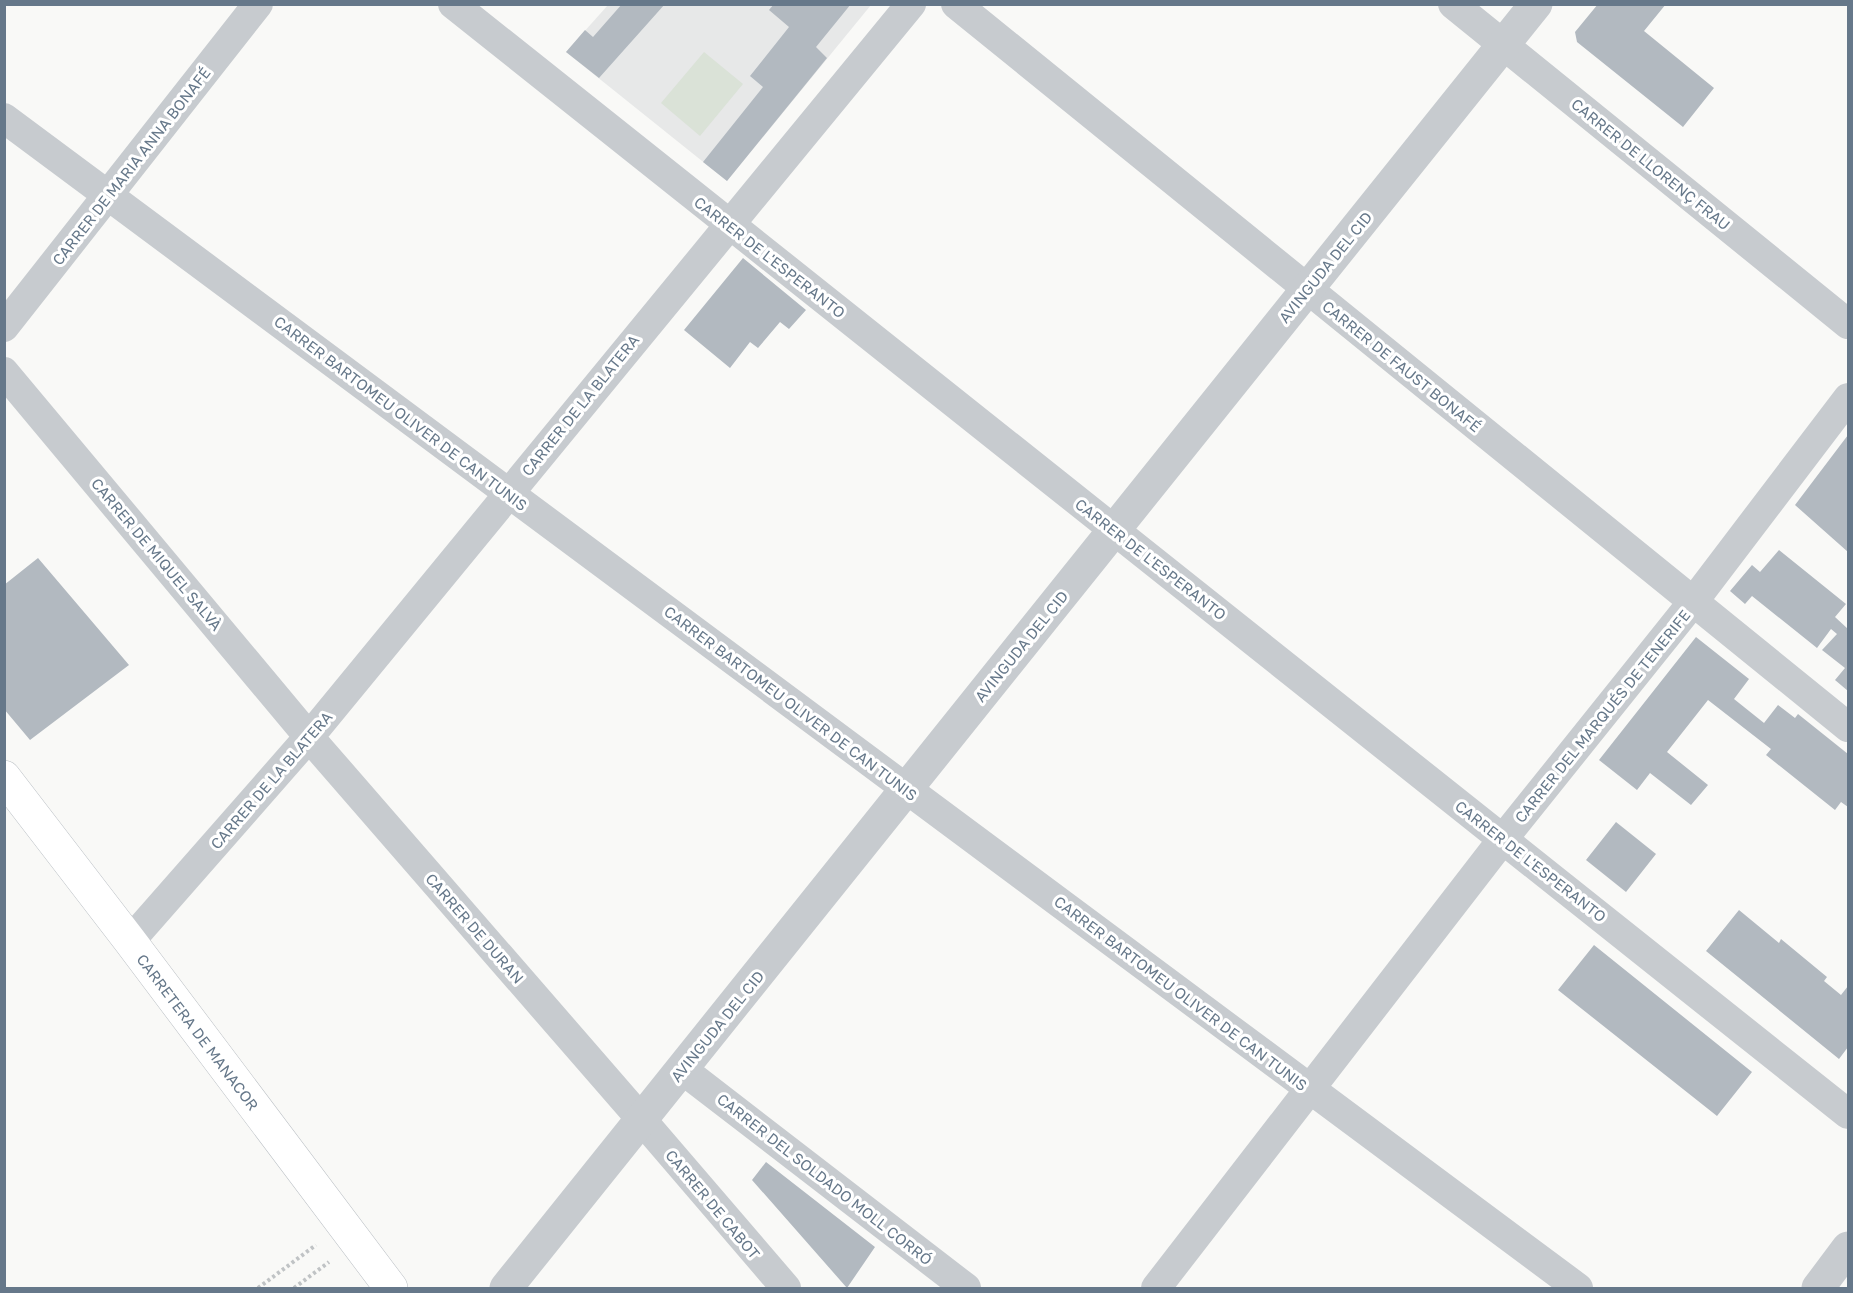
<svg xmlns="http://www.w3.org/2000/svg" width="1853" height="1293" font-family="'Golos Text',sans-serif">
  <style>
    .built { fill: #e7e8e8 }
    .green { fill: #dae2d7 }
    .building { fill: #b2b9c0 }
    .lines { fill: none; stroke-linecap: round; stroke-linejoin: round }
    .secondary-casing { stroke: #bbc0c5; stroke-width: 34 }
    .path { stroke: #c0c3c5; stroke-width: 4; stroke-dasharray: 3 3; stroke-linecap: butt }
    .minor { stroke: #c7cbcf; stroke-width: 30 }
    .tertiary { stroke: #c7cbcf; stroke-width: 33 }
    .secondary { stroke: #fff; stroke-width: 33 }
    .labels { text-anchor: middle; dominant-baseline: central; stroke-width: 6; stroke-linejoin: round; paint-order: stroke }
    .street-label { font-size: 15px; fill: #66788a; stroke: #fff }
  </style>
  <rect width="100%" height="100%" fill="#f9f9f7"/>
  <!-- built -->
  <path class="built" d="M608 5H871L727 181 566 52Z"/>
  <!-- green -->
  <path class="green" d="M704 52 743 84 700 136 661 103Z"/>
  <!-- building -->
  <path class="building" d="M622 4H665L599 78 566 52 585 30 593 37Z
    M774 4H851L816 47 827 58 727 181 703 162 763 87 750 76 789 27 769 10Z
    M1598 4H1666L1644 31 1714 88 1683 127 1577 42 1575 32Z
    M743 258 806 310 789 329 780 322 758 348 750 342 730 368 684 330Z
    M1848 435V552L1795 505Z
    M1779 550 1846 604 1835 617 1848 629V691L1835 680 1845 668 1822 650 1837 634 1831 629 1817 648 1752 596 1745 604 1730 591 1752 565 1760 572Z
    M38 558 129 665 30 740 4 709V585Z
    M1696 637 1749 679 1734 699 1764 723 1778 705 1795 718 1798 714 1848 754V807L1841 802 1835 810 1766 755 1771 749 1708 700 1667 752 1708 785 1691 805 1650 773 1637 790 1599 760Z
    M1616 822 1656 854 1626 892 1586 860Z
    M1739 910 1779 943 1781 939 1827 977 1824 981 1841 995 1848 986V1047L1839 1059 1706 951Z
    M1594 945 1752 1072 1717 1116 1558 990Z
    M766 1162 875 1247 847 1288 752 1180Z"/>
  <g class="lines">
    <defs>
      <path id="secondary" d="M4 777 130 941 391 1288"/>
    </defs>
    <!-- secondary casing -->
    <use href="#secondary" class="secondary-casing"/>
    <!-- path -->
    <path class="path" d="M258 1288 316 1245
      M294 1288 329 1262"/>
    <!-- minor -->
    <path class="minor" d="M453 4 1848 1114
      M956 4 1848 727
      M1453 4 1848 324
      M4 118 1578 1288
      M4 327 258 4
      M4 372 309 737 641 1119 786 1288
      M130 941 309 737 911 4
      M683 1070 966 1288
      M1156 1288 1503 839 1693 602 1848 398"/>
    <!-- tertiary -->
    <path class="tertiary" d="M506 1288 1536 4
      M1818 1288 1848 1248"/>
    <!-- secondary -->
    <use href="#secondary" class="secondary"/>
  </g>
  <g class="labels">
    <!-- street labels -->
    <g class="street-label">
      <text transform="translate(1651 164) rotate(39)">CARRER DE LLORENÇ FRAU</text>
      <text transform="translate(131 166) rotate(-52)">CARRER DE MARIA ANNA BONAFÉ</text>
      <text transform="translate(770 257) rotate(38)">CARRER DE L'ESPERANTO</text>
      <text transform="translate(1325 267) rotate(-51)">AVINGUDA DEL CID</text>
      <text transform="translate(1402 366) rotate(39)">CARRER DE FAUST BONAFÉ</text>
      <text transform="translate(580 405) rotate(-51)">CARRER DE LA BLATERA</text>
      <text transform="translate(401 413) rotate(37)">CARRER BARTOMEU OLIVER DE CAN TUNIS</text>
      <text transform="translate(157 554) rotate(50)">CARRER DE MIQUEL SALVÀ</text>
      <text transform="translate(1151 559) rotate(38)">CARRER DE L'ESPERANTO</text>
      <text transform="translate(1021 646) rotate(-51)">AVINGUDA DEL CID</text>
      <text transform="translate(791 703) rotate(37)">CARRER BARTOMEU OLIVER DE CAN TUNIS</text>
      <text transform="translate(1602 716) rotate(-51)">CARRER DEL MARQUÉS DE TENERIFE</text>
      <text transform="translate(271 780) rotate(-49)">CARRER DE LA BLATERA</text>
      <text transform="translate(1531 861) rotate(38)">CARRER DE L'ESPERANTO</text>
      <text transform="translate(475 928) rotate(49)">CARRER DE DURAN</text>
      <text transform="translate(1181 993) rotate(37)">CARRER BARTOMEU OLIVER DE CAN TUNIS</text>
      <text transform="translate(717 1026) rotate(-51)">AVINGUDA DEL CID</text>
      <text transform="translate(198 1032) rotate(53)">CARRETERA DE MANACOR</text>
      <text transform="translate(825 1179) rotate(38)">CARRER DEL SOLDADO MOLL CORRÓ</text>
      <text transform="translate(713 1204) rotate(50)">CARRER DE CABOT</text>
    </g>
  </g>
  <!-- border -->
  <rect width="1853" height="1293" fill="none" stroke="#66788a" stroke-width="12"/>
</svg>
